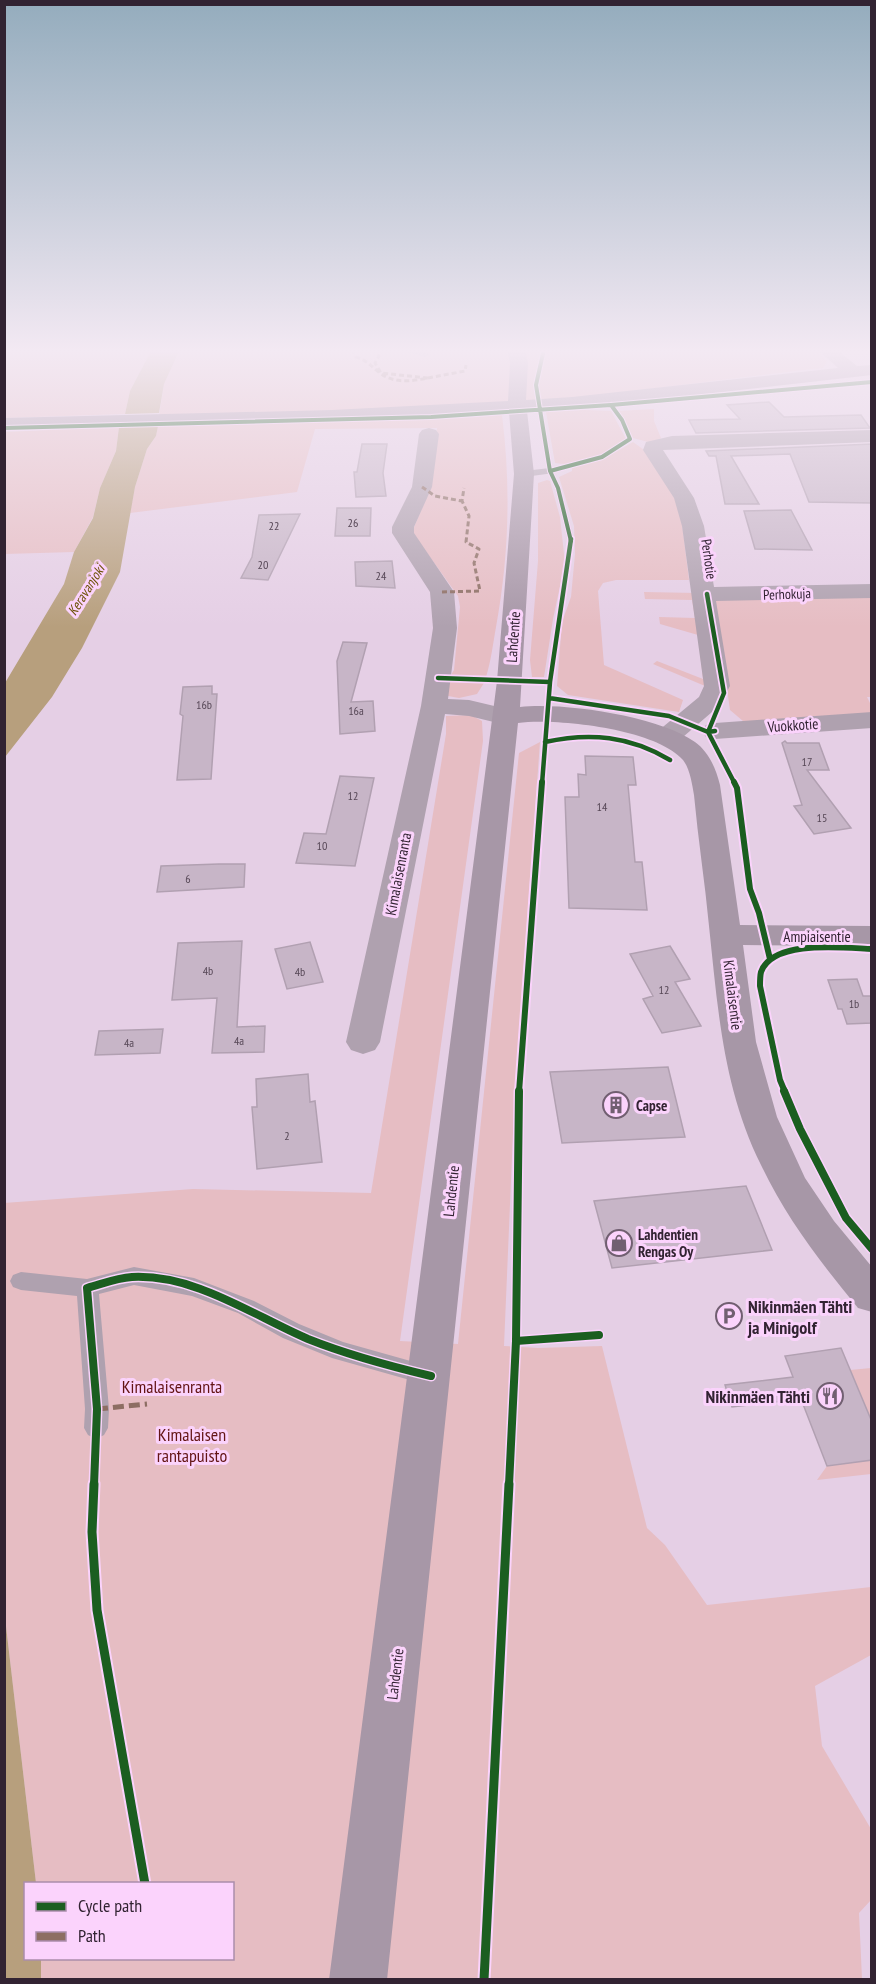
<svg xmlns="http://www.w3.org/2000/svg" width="876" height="1984" font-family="'PT Sans Narrow',sans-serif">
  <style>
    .green { fill: #e6bdc3 }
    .water { fill: #b79f7d }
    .building { fill: #c7b5c7; stroke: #b1a0b1; stroke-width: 1.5 }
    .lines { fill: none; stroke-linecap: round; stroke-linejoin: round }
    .lane { fill: #afa1af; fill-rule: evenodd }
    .street { fill: #afa1af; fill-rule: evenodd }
    .secondary { fill: #a797a7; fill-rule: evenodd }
    .quiet-far1 { stroke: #8d6e63; stroke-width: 3; stroke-dasharray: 5 3; stroke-linecap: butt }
    .quiet { stroke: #8d6e63; stroke-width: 5; stroke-dasharray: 11 5; stroke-linecap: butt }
    .cycleway-far4-casing { stroke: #fbd3fc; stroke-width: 6 }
    .cycleway-far3-casing { stroke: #fbd3fc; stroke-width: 8 }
    .cycleway-far2-casing { stroke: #fbd3fc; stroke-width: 10 }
    .cycleway-far1-casing { stroke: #fbd3fc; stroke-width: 11 }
    .cycleway-casing { stroke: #fbd3fc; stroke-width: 13 }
    .cycleway-far4 { stroke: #1b5e20; stroke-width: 4 }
    .cycleway-far3 { stroke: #1b5e20; stroke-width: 4.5 }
    .cycleway-far2 { stroke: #1b5e20; stroke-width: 6 }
    .cycleway-far1 { stroke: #1b5e20; stroke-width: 8 }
    .cycleway { stroke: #1b5e20; stroke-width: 9 }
    .labels { text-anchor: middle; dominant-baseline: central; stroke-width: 6; stroke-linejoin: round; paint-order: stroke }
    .number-label { font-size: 12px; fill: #574857 }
    .far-street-label { font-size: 14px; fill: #322332; stroke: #fbd3fc }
    .far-water-label { font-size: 14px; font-style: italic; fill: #6b5105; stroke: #fbd3fc }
    .street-label { font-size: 15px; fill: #322332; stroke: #fbd3fc }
    .poi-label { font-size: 15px; font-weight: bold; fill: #322332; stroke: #fbd3fc; text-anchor: start }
    .near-poi-label { font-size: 18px; font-weight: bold; fill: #322332; stroke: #fbd3fc; text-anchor: start }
    .near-park-label { font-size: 18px; fill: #631414; stroke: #fbd3fc }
  </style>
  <rect width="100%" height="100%" fill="#e5cfe5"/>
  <!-- green -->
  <path class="green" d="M4 349H152L130 391 125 414 5 418Z
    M180 349H815L827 361 823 368 812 369 583 397 494 403V415H502C511 486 509 556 496 627 493 644 491 661 486 677L451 675 454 670 460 607 458 596 412 532 431 487 437 428 315 429 297 492 130 513 135 487 147 449 156 436 164 384Z
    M654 409V421L661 438 652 443 633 438 618 411Z
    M584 410 611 411 626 439C606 457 582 467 555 463L546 412Z
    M119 427 116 451 100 488 93 517 74 552 5 554 4 432Z
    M633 442 647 452 679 500 689 580H616L603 583 598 591 604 665 683 700 679 712 568 695 557 686 562 622 571 597 575 554 574 526 559 477 572 471V467L602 460Z
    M547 480 550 481 560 517 565 563 553 619 544 677H532L530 660 538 561V483Z
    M644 592 697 593 705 686 653 664 657 661 703 679 698 635 660 624 659 617 695 618 692 600 645 599Z
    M871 592 872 697H867L871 705V720L750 727 730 710 714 596Z
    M445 681 484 683 477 694 459 698 448 696Z
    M471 715 482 721 483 741 400 1341 458 1344 519 753 540 742 515 1086 504 1346 538 1348 602 1346 647 1528 665 1545 707 1605 871 1587V1655L815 1686 822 1746 871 1829V1900L859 1913 862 1979H41V1959L232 1958V1884L36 1883 4 1609V1203L193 1189 371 1193 446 734V716Z
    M871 1368V1422L850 1370Z
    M871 1460V1474L817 1480 827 1466Z"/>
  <!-- water -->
  <path class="water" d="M152 349H180L164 384 159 413 125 414 130 391Z
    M158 426 156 436 147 449 135 487 120 572 82 648 52 697 5 757V683L64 584 74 552 93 518 100 488 116 451 119 427Z
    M4 1609 36 1883 26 1884V1958L41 1959V1979H5Z"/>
  <!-- building -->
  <path class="building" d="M769 402 784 417 861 415 870 428 696 433 689 420 740 419 727 405Z
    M362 444H387L383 473 386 496 356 497 354 472H357Z
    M872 444V503L809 502 790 454 731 456 759 504H725L716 456H709L706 451Z
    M337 508H371L370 536H335Z
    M791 510 812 550 755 549 744 511Z
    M300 514 268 580 241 578 252 557 259 515Z
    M392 561 395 588 356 586 355 562Z
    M343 642 367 643 351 702 373 701 375 731 340 734 337 661Z
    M212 686V694H217L211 779 177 780 183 716 180 714 183 687Z
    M785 741 787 743H819L829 770H807L851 828 814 834 794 806 802 805 782 743Z
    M585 756 633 757 636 785H628L635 862H642L647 910 569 908 565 797H579L578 774 586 775Z
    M340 776 374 778 355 866 296 863 304 833 326 834Z
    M219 864H245L244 887 157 892 161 866Z
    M242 941 237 1027 265 1026 264 1052 212 1053 217 998 172 1000 178 943Z
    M310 942 323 982 287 989 275 949Z
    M670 946 690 979 675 982 701 1026 662 1033 643 999 653 996 630 954Z
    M857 979 863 996H872V1023L847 1024 842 1009H838L828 980Z
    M163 1029 160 1053 95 1055 99 1031Z
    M668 1067 685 1137 562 1143 550 1072Z
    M308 1074 310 1102 315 1101 322 1162 257 1169 252 1107H257L256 1079Z
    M746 1186 772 1250 612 1268 594 1201Z
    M841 1348 872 1422V1460L827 1466 801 1399 732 1407 725 1385 793 1377 785 1356Z"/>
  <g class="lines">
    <!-- lane -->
    <path class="lane" d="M397 349H416L430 354 425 357Z
      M550 468 556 471 554 473 524 477 518 474 524 471Z
      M134 1267 194 1278 254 1301 299 1324 343 1342 439 1369 443 1376 439 1383 431 1386 332 1358 283 1338 238 1313 192 1296 134 1285 99 1294 109 1409 108 1428 104 1435 96 1439 88 1435 84 1428 85 1409 77 1296 21 1290 13 1287 10 1281 13 1275 21 1272 87 1279Z"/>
    <!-- street -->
    <path class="street" d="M429 428 436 430 439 434 432 487 414 527V533L454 592 457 628 448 699 469 700 515 711 519 717 515 723 506 725 469 716 445 714 380 1042 375 1050 363 1054 351 1050 346 1042 421 706 433 628 430 592 392 533V527L412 487 419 434 422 430Z
      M872 430V442L663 450 694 498 704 526 714 587 872 584V598L716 601 730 686 719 706 676 743 667 745 658 743 654 737 658 731 699 697 704 686 682 526 674 498 643 450 646 442 672 436Z
      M872 712V728L715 739 706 737 702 731 706 725 715 723Z"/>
    <!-- secondary -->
    <path class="secondary" d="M507 349H525L528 363 526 400 572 397 838 368 817 349H836L857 366 872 365V375L572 409 527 411 534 474 520 707C563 702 659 716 695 742 709 752 716 769 720 785L740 925 872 926V946L743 945 756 1042 777 1117 805 1178 834 1221 872 1267V1312L858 1308C821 1263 786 1218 761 1165 723 1088 718 1010 709 926 705 883 698 839 694 795 692 784 690 769 683 760 656 729 557 718 518 723L387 1980H329L497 681 514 474 509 412 332 422 4 430V418L332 410 508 401 510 363Z"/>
    <!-- quiet-far1 -->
    <path class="quiet-far1" d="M352 349 356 357C367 360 372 367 380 373 394 384 412 381 428 378L381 373 375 363 379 356 372 349
      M428 378 465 371 466 365
      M422 487 435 496 462 501
      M442 592 480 591 474 563 479 549 466 542 469 516 462 501 464 488"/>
    <!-- quiet -->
    <path class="quiet" d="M97 1409 147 1404"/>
    <defs>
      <path id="cycleway-far4" d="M544 349 536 385 550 471 558 488 571 541
        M4 428 431 417 611 405 872 382
        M550 471 602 457 630 439 622 420 611 405"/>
      <path id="cycleway-far3" d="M707 594 724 693 708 732
        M438 678 550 682
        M549 698 669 716 708 732 715 731
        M708 732 735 784
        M545 742C590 732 630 736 670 760
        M542 784 550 682 571 539"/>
      <path id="cycleway-far2" d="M734 782 737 788 750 889 759 913 770 959
        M519 1092 542 782
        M785 1092 780 1080 760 986C760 982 760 976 761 972 773 939 845 948 872 949"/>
      <path id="cycleway-far1" d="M784 1091 800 1129 846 1218 872 1249
        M516 1341 599 1335
        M94 1485 97 1409 87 1288C102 1284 116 1278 132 1277 195 1274 252 1315 308 1339 348 1355 389 1366 431 1376
        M509 1485 516 1341 519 1091"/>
      <path id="cycleway" d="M94 1484 92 1532 97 1610 145 1884
        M484 1980 509 1484"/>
    </defs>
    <!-- cycleway-far4 casing -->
    <use href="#cycleway-far4" class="cycleway-far4-casing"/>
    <!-- cycleway-far3 casing -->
    <use href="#cycleway-far3" class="cycleway-far3-casing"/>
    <!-- cycleway-far2 casing -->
    <use href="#cycleway-far2" class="cycleway-far2-casing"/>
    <!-- cycleway-far1 casing -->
    <use href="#cycleway-far1" class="cycleway-far1-casing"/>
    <!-- cycleway casing -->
    <use href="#cycleway" class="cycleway-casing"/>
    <!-- cycleway-far4 -->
    <use href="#cycleway-far4" class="cycleway-far4"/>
    <!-- cycleway-far3 -->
    <use href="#cycleway-far3" class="cycleway-far3"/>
    <!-- cycleway-far2 -->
    <use href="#cycleway-far2" class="cycleway-far2"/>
    <!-- cycleway-far1 -->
    <use href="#cycleway-far1" class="cycleway-far1"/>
    <!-- cycleway -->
    <use href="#cycleway" class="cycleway"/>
  </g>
  <!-- sky -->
  <linearGradient id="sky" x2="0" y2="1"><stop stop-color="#94acbd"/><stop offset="0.56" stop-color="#f3e9f3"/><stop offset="1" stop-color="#f3e9f3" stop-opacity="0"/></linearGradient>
  <rect width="876" height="627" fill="url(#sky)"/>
  <!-- icons -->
  <defs>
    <symbol id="building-ring" viewBox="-11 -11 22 22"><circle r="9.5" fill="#fbd3fc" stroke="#715f71" stroke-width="1.5"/><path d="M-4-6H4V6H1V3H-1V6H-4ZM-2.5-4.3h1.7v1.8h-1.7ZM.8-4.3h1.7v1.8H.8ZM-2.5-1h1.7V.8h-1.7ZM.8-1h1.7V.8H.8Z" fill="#715f71"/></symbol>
    <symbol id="shop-ring" viewBox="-11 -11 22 22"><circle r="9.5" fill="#fbd3fc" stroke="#715f71" stroke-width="1.5"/><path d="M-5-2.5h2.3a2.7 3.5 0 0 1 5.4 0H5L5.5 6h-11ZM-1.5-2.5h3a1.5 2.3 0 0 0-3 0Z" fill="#715f71"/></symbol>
    <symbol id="parking-ring" viewBox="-11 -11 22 22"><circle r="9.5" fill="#fbd3fc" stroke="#715f71" stroke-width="1.5"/><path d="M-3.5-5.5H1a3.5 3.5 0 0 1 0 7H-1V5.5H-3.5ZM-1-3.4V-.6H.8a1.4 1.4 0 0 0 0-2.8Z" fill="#715f71"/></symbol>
    <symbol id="restaurant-ring" viewBox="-11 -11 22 22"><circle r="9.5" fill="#fbd3fc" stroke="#715f71" stroke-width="1.5"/><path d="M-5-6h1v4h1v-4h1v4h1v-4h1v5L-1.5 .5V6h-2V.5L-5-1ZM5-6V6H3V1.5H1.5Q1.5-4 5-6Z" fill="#715f71"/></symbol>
  </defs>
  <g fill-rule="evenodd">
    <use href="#building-ring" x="601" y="1090" width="30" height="30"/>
    <use href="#shop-ring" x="604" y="1228" width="30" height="30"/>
    <use href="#parking-ring" x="714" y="1301" width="30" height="30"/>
    <use href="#restaurant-ring" x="815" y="1381" width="30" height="30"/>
  </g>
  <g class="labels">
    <!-- number labels -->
    <g class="number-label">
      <text x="353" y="522">26</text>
      <text x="274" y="525">22</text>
      <text x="263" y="564">20</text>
      <text x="381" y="575">24</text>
      <text x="204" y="704">16b</text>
      <text x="356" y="710">16a</text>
      <text x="807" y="761">17</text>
      <text x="353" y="795">12</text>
      <text x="602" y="806">14</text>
      <text x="822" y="817">15</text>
      <text x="322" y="845">10</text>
      <text x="188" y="878">6</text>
      <text x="208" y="970">4b</text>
      <text x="300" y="971">4b</text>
      <text x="664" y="989">12</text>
      <text x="854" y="1003">1b</text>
      <text x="239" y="1040">4a</text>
      <text x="129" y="1042">4a</text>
      <text x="287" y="1135">2</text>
    </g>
    <!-- far-street labels -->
    <g class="far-street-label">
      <text transform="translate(709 559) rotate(82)">Perhotie</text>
      <text transform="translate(787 594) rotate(-2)">Perhokuja</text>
    </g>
    <!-- far-water labels -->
    <g class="far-water-label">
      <text transform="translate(86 590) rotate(-58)">Keravanjoki</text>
    </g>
    <!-- street labels -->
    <g class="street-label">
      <text transform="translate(513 637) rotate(-86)">Lahdentie</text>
      <text transform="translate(793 725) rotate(-4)">Vuokkotie</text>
      <text transform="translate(398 874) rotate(-79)">Kimalaisenranta</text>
      <text x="817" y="936">Ampiaisentie</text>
      <text transform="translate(733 995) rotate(83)">Kimalaisentie</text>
      <text transform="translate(451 1191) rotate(-84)">Lahdentie</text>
      <text transform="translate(395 1674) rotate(-83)">Lahdentie</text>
    </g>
    <!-- poi labels -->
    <g class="poi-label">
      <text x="636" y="1105">Capse</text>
      <text x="638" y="1234">Lahdentien<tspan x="638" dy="17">Rengas Oy</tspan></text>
    </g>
    <!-- near-poi labels -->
    <g class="near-poi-label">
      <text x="748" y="1306">Nikinmäen Tähti<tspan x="748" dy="21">ja Minigolf</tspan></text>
      <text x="810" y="1396" text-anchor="end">Nikinmäen Tähti</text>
    </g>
    <!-- near-park labels -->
    <g class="near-park-label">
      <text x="172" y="1386">Kimalaisenranta</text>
      <text x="192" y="1434">Kimalaisen<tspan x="192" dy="21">rantapuisto</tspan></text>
    </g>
  </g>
  <!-- border -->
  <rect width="876" height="1984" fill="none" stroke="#322332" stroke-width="12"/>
  <!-- legend -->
  <rect x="24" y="1882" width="210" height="78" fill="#fbd3fc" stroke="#ab8dab" stroke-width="1.5"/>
  <rect x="36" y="1902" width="30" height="9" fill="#1b5e20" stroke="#ab8dab" stroke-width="1.5"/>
  <text x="78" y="1912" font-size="18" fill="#322332">Cycle path</text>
  <rect x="36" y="1932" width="30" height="9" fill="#8d6e63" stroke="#ab8dab" stroke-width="1.5"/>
  <text x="78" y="1942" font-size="18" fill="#322332">Path</text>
</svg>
